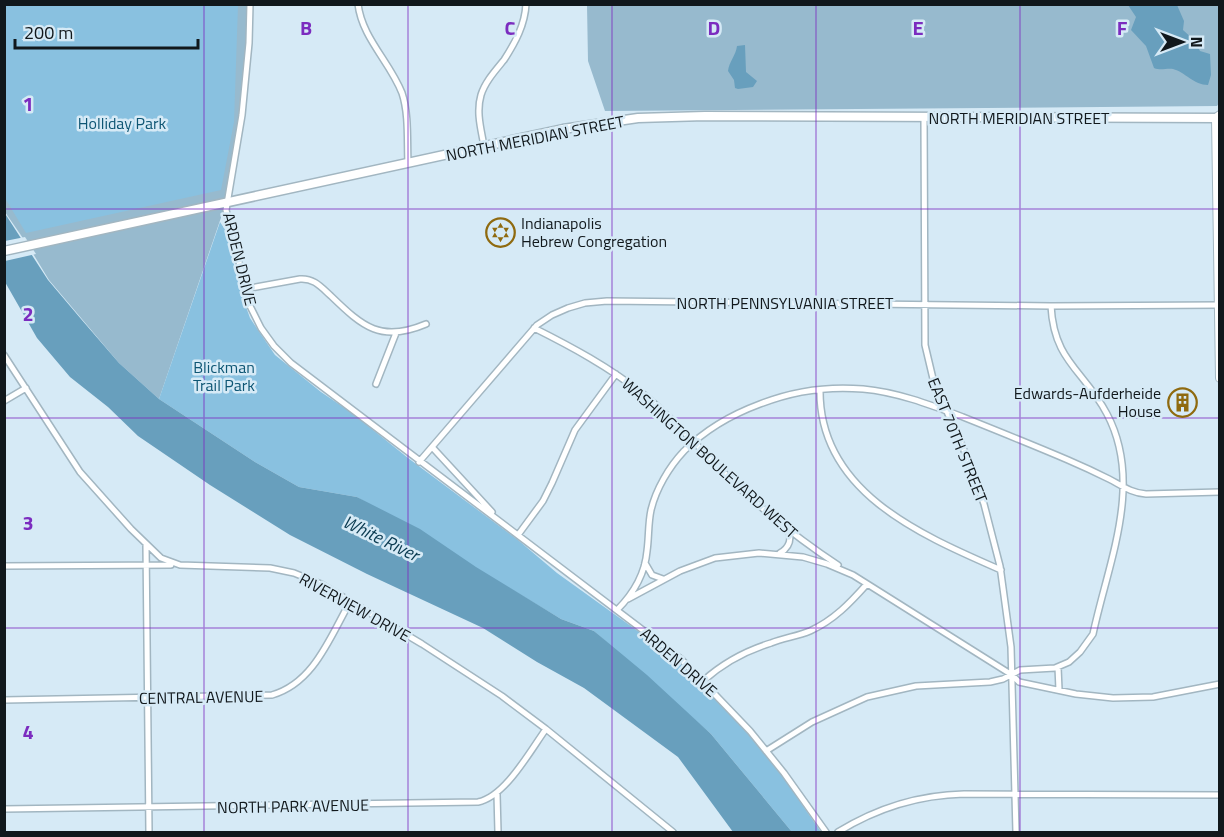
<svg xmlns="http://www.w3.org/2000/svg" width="1224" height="837" font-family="'Titillium Web',sans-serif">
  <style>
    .green { fill: #97bace }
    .forest { fill: #89c1e0 }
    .water { fill: #689fbd }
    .pier { fill: #d6eaf6 }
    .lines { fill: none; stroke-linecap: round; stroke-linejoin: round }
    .minor-casing { stroke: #a2b6c1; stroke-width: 8 }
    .secondary-casing { stroke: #a2b6c1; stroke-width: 10 }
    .primary-casing { stroke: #a2b6c1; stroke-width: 11 }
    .minor { stroke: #fff; stroke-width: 5 }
    .secondary { stroke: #fff; stroke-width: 8 }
    .primary { stroke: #fff; stroke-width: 8 }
    .grid { fill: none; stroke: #7b2cbf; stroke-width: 1.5; stroke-opacity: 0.55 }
    .labels { text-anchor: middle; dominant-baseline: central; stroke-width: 5; stroke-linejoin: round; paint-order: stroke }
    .street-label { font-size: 16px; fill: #11181c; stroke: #d6eaf6 }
    .park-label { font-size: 16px; fill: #0e5674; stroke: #d6eaf6 }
    .poi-label { font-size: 16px; fill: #11181c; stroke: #d6eaf6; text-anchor: start }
    .water-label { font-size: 18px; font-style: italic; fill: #0a3a50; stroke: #d6eaf6 }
    .grid-label { font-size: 20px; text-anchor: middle; font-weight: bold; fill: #7b2cbf; stroke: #d6eaf6; stroke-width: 5; stroke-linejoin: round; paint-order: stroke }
  </style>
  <rect width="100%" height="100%" fill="#d6eaf6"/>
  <!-- green -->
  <path class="green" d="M4 5H249V30L239 141 226 203 159 399 119 363 49 280 29 247 5 212Z
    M587 5H1219V103L1217 106 605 111 588 61Z"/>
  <!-- forest -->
  <path class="forest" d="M5 4 238 5 234 122 221 190 26 233 5 198Z
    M220 222 226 231 240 290 250 318 275 355 321 392 352 413 408 458 518 540 557 573 660 647 693 675 725 707 777 768 821 832H792L711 734 594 631 561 619 357 497 299 487 255 462 159 399Z"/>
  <!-- water -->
  <path class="water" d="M1128 5H1177L1184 21 1183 30 1194 40 1200 51 1210 54 1211 75 1208 85C1194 85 1185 72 1173 69 1166 68 1161 71 1154 68L1146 46 1131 30 1136 17Z
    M745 45 746 72 757 81 753 87 738 89 735 88 734 80 728 71C729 62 736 55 737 46Z
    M4 212 48 280 81 319 119 363 159 399 255 462 299 487 357 497 420 529 476 567 561 619 594 631 647 675 711 734 792 832H733L678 757 584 688 537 662 483 628 367 574 290 535 210 485 138 436 108 407 70 377 37 338 5 282Z"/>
  <!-- pier -->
  <path class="pier" d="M25 237 36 254 5 261V241Z"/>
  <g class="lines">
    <defs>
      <path id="minor" d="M250 4 249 43 242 115 226 210 250 306 261 328 274 346 291 363 681 659 750 731 784 773 826 832
        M358 4C362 38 390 62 402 93 409 114 407 141 408 163
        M924 117 925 345 934 383 962 445 984 504 1000 566 1011 647 1016 832
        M484 146C481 129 476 112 481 95 485 82 495 71 504 60 515 43 525 25 526 4
        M245 289 300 279C314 278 321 287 331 296 363 327 381 343 426 324
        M534 328C572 347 609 367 643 394 675 420 702 451 731 480 764 511 801 541 838 565
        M4 355 80 472 131 529 161 558 180 565 270 568 294 573 321 584 422 644 502 696 546 729 673 832
        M376 384 396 333
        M820 390C819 492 921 535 1001 570
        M4 401 26 388
        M432 447 492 512
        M419 462 537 325 552 315 568 308 585 303 607 301 1051 306 1220 305
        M518 535 543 501 552 483 575 430 616 374
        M146 544 149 832
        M780 553C790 547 792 539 788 528
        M645 563 652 575 663 579
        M4 566 171 565
        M628 599 680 571 715 558 759 553 803 557 827 564 853 575 1012 675 1019 682 1076 694 1113 698 1153 697 1220 684
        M617 610C633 594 645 574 647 551 649 537 648 524 651 510 656 489 669 467 684 451 705 430 733 414 760 404 793 391 828 386 863 389 897 392 931 405 963 417 998 431 1033 445 1068 460 1082 466 1095 472 1109 479 1121 485 1131 493 1146 494L1220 492
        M1058 667 1059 690
        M703 681C723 663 745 651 771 643 784 638 798 636 810 631 834 620 850 603 867 584
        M4 700 272 695C314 683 330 637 350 602
        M766 751 812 722 867 697 916 686 990 682 1003 679 1020 670 1055 668 1069 662 1080 652 1093 634C1108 563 1144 484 1107 414 1084 370 1054 362 1051 306
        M497 794 498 832
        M4 809 478 802C505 797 530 751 546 729
        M838 832C877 808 918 795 964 794L1220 795"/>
      <path id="secondary" d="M1220 115 1216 118 1220 378"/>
      <path id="primary" d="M4 251 563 129 638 118 705 116 1220 118"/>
    </defs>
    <!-- minor casing -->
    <use href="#minor" class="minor-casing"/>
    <!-- secondary casing -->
    <use href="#secondary" class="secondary-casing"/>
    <!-- primary casing -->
    <use href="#primary" class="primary-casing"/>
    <!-- minor -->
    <use href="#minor" class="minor"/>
    <!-- secondary -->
    <use href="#secondary" class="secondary"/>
    <!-- primary -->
    <use href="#primary" class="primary"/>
  </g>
  <!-- grid -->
  <path class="grid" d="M204 4V832M408 4V832M612 4V832M816 4V832M1020 4V832M4 209H1220M4 418H1220M4 628H1220"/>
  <!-- icons -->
  <defs>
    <symbol id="synagogue-ring" viewBox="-11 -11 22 22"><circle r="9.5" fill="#d6eaf6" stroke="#8f6a0f" stroke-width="1.5"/><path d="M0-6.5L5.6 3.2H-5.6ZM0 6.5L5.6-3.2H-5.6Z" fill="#8f6a0f"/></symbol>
    <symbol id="building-ring" viewBox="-11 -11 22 22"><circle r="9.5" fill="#d6eaf6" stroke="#8f6a0f" stroke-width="1.5"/><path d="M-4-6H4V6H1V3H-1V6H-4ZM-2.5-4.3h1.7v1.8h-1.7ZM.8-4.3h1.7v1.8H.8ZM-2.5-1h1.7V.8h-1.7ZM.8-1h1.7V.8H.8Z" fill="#8f6a0f"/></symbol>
  </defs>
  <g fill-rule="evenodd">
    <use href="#synagogue-ring" x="484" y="216" width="33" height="33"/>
    <use href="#building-ring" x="1166" y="386" width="33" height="33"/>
  </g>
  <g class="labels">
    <!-- street labels -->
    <g class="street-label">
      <text x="1019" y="118">NORTH MERIDIAN STREET</text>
      <text transform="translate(535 138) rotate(-11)">NORTH MERIDIAN STREET</text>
      <text transform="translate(240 259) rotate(76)">ARDEN DRIVE</text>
      <text x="785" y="303">NORTH PENNSYLVANIA STREET</text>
      <text transform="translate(958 440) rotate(68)">EAST 70TH STREET</text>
      <text transform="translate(710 458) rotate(42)">WASHINGTON BOULEVARD WEST</text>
      <text transform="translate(355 607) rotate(29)">RIVERVIEW DRIVE</text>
      <text transform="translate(679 662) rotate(41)">ARDEN DRIVE</text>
      <text transform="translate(201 697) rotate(-1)">CENTRAL AVENUE</text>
      <text transform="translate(293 806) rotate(-1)">NORTH PARK AVENUE</text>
    </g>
    <!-- park labels -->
    <g class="park-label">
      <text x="122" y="123">Holliday Park</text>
      <text x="224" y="367">Blickman<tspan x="224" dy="18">Trail Park</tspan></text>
    </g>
    <!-- poi labels -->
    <g class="poi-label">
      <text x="521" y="223">Indianapolis<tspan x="521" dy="18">Hebrew Congregation</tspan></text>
      <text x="1161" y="393" text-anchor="end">Edwards-Aufderheide<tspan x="1161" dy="18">House</tspan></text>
    </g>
    <!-- water labels -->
    <g class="water-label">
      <text transform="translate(381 538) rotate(26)">White River</text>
    </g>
  </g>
  <g class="grid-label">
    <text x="306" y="35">B</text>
    <text x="510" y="35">C</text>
    <text x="714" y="35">D</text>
    <text x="918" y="35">E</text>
    <text x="1122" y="35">F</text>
    <text x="28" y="111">1</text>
    <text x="28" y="321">2</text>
    <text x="28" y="530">3</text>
    <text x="28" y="739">4</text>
  </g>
  <!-- border -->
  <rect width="1224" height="837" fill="none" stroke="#11181c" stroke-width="12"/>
  <!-- north arrow -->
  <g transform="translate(1182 42) rotate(90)" stroke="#d6eaf6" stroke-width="4.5" paint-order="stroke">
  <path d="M0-4.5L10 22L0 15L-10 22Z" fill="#11181c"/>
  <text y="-9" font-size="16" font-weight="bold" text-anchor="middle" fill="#11181c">N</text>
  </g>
  <!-- scale -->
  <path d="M15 39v9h183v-9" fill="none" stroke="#11181c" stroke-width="3"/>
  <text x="24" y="39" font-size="18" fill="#11181c" stroke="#d6eaf6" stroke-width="4.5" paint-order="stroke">200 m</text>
</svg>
